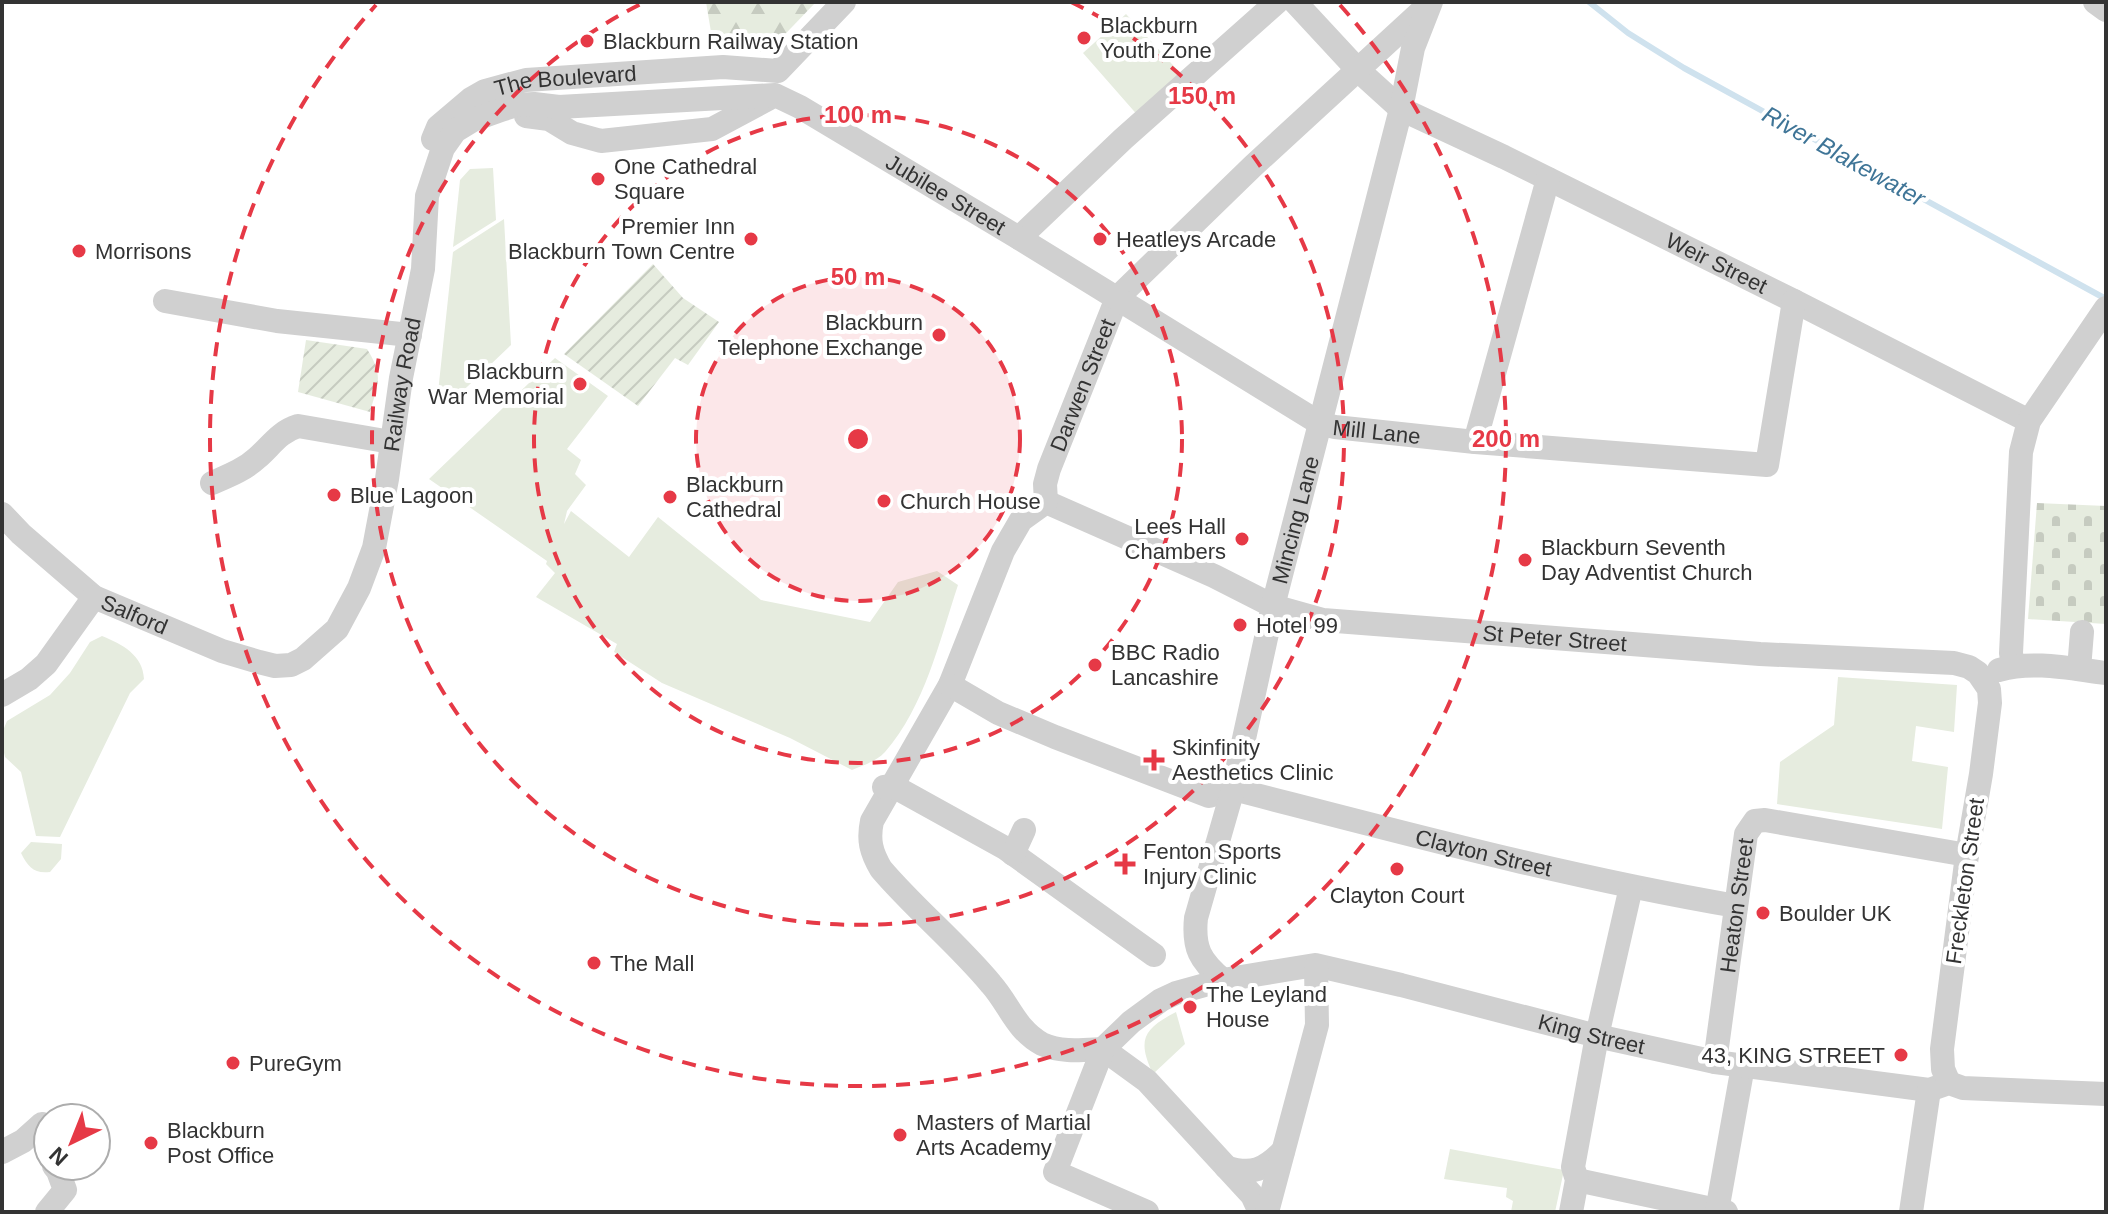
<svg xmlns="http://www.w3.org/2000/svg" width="2108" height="1214" font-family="Helvetica,sans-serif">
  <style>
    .grass { fill: #e6ecdf }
    .forest { fill: url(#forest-firs) }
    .cemetery { fill: url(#cemetery-stones) }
    .garden { fill: url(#garden-furrows) }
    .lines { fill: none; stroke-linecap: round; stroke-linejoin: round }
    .stream { stroke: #cfe2ee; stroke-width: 6 }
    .street { stroke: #d0d0d0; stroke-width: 24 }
    .ring { fill: none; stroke: #e63946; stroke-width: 4; stroke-dasharray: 14 10 }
    .poi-dot { fill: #e63946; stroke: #fff; stroke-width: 3 }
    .labels { text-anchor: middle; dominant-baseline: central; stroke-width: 8; stroke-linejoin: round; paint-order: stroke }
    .poi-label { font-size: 22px; fill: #333; stroke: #fff; text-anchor: start }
    .street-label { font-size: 22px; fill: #333; stroke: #fff }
    .water-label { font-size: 24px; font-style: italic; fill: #3f7597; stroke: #fff }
    .centre { fill: #e63946; stroke: #fff; stroke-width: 4 }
    .ring-label { font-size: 24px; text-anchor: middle; font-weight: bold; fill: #e63946; stroke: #fff; stroke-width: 8; stroke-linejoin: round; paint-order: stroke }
  </style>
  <defs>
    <pattern id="forest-firs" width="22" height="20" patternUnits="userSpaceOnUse" patternTransform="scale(2)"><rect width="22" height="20" fill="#e6ecdf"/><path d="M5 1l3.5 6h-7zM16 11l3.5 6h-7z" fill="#c6cbc0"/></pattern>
    <pattern id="cemetery-stones" width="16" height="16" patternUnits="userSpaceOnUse" patternTransform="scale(2)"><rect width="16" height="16" fill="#e6ecdf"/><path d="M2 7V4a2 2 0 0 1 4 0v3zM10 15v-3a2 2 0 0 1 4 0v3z" fill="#c6cbc0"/></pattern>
    <pattern id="garden-furrows" width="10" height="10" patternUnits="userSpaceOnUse" patternTransform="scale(2)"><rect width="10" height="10" fill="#e6ecdf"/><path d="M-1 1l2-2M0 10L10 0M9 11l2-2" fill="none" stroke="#c6cbc0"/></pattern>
  </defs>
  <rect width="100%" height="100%" fill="#fff"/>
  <!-- grass -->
  <path class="grass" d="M1126 14 1182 75 1140 118 1083 53Z
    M493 168 496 220 453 247 460 180 470 169Z
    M504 219 511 345 447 406 437 402 453 252Z
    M555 358 608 396 567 449 581 460 575 474 586 485 567 511 564 524 571 511 629 557 658 517 761 600 870 622 898 582 937 571 958 585C939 642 925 706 885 752 877 761 864 765 852 770L790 738 662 683 614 652 617 644 536 597 555 573 546 564 547 561 429 479Z
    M102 636C122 644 143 655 144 679L130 693 60 837 36 836 21 772 5 757 2 744V733L7 721 50 695 70 673 90 642Z
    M1838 677 1957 685 1954 732 1916 726 1912 761 1948 767 1942 829 1777 804 1780 762 1834 725Z
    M31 842 62 844 61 859 50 872C34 874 28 867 21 853Z
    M1176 1012 1185 1044 1153 1074C1137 1040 1143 1029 1176 1012Z
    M1450 1149 1564 1170 1555 1212H1511L1513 1201 1506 1197 1507 1188 1444 1179Z"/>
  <!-- forest -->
  <path class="forest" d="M706 2H816L768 52 714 50Z"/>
  <!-- cemetery -->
  <path class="cemetery" d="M2037 503 2106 506V624L2028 619Z"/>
  <!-- garden -->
  <path class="garden" d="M653 264 683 298 719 322 688 365 675 358 638 406 564 354Z
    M306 340 367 349C384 376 378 383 370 412L298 392Z"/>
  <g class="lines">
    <!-- stream -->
    <path class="stream" d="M1589 2 1628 33 1684 68 2106 299"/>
    <!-- street -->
    <g class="street">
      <path id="s1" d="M1295 2 1358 70 1401 109 1504 157 1794 301 2029 421"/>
      <path d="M2095 2 2106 10"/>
      <path d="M526 116 549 119 572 133 601 141 712 129 768 99"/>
      <path id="s2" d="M433 139 438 127 471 99 485 91 526 80 723 67 778 71 844 2"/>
      <path d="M1019 238 1123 139 1277 2"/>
      <path d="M165 301 277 321 410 335"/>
      <path d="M1475 442 1548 179"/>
      <path d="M212 483C228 476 244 470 257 458 271 446 279 432 298 426L391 442"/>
      <path id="s3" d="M1046 502 1214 576 1273 606 1323 620 1760 654 1954 663 1969 667 1978 673 1989 689 1990 703 1981 774 1967 855 1942 1049 1943 1069 1949 1083"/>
      <path d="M1046 502 1021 520 1003 551 950 685 872 821C868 840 871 852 881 869 915 909 957 943 991 984 1009 1004 1016 1030 1042 1044 1061 1053 1083 1050 1103 1049"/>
      <path id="s4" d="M1046 502 1045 484 1049 469 1117 298 1253 166 1425 8"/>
      <path id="s5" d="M2 514 21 534 94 597 222 651 259 662 275 666 291 665 303 659 337 629 359 588 374 548 387 479 401 378 423 269 427 196 443 148 455 131 473 120 501 110 516 105 534 104 559 107 775 95 800 107 1019 238 1321 424 1335 427 1475 442 1767 465 1794 301"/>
      <path d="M2013 666 2011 653 2021 452 2029 421 2106 308"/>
      <path d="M2079 669 2082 632"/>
      <path d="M1999 670C2033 660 2072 669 2106 673"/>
      <path id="s6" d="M950 685 998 713 1055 737 1209 796 1233 789C1400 832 1566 877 1736 906"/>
      <path d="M2 695 29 679 46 664 94 597"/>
      <path d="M884 787 893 786 1005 848 1154 955"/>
      <path d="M1013 854 1024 830"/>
      <path id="s7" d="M1223 980C1200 961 1193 948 1196 918L1233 789 1273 606 1401 109 1413 48 1431 2"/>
      <path d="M1103 1049 1147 1081 1252 1195 1260 1212"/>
      <path id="s8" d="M1715 1062 1746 834 1755 821 1765 820 1967 855"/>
      <path d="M2 1152 23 1141 42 1124"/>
      <path d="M1226 1167C1252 1176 1265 1169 1283 1151"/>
      <path d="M1577 1180 1726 1212"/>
      <path d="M1717 1211 1743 1066"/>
      <path d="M47 1212 65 1190 58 1171 54 1166"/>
      <path id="s9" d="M1147 1212 1055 1172 1103 1049 1131 1022 1161 1000 1176 993 1223 980 1315 965 1401 985 1597 1036 1715 1062 1929 1090 1949 1083 1963 1088 2106 1094"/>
      <path d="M1267 1212 1317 1025 1316 966"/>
      <path d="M1571 1212 1577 1180 1573 1167 1597 1036 1631 887"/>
      <path d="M1911 1212 1929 1090"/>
    </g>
  </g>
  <!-- distance rings -->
  <circle cx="858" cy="439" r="162" fill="#e63946" fill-opacity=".12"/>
  <g class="ring">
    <circle cx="858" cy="439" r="162"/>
    <circle cx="858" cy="439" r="324"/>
    <path d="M1071 2A486 486 0 1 1 645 2"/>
    <path d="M1340 5A648 648 0 1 1 376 5"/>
  </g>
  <!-- markers -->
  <g class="poi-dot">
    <circle cx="1084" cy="38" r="8"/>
    <circle cx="587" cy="41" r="8"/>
    <circle cx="598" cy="179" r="8"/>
    <circle cx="751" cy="239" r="8"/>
    <circle cx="1100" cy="239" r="8"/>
    <circle cx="79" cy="251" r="8"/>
    <circle cx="939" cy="335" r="8"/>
    <circle cx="580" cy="384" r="8"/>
    <circle cx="334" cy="495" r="8"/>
    <circle cx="670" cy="497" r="8"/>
    <circle cx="884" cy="501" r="8"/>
    <circle cx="1242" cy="539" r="8"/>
    <circle cx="1525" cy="560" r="8"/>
    <circle cx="1240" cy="625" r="8"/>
    <circle cx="1095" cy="665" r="8"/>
    <path d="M1150 748h8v8h8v8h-8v8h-8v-8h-8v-8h8z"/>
    <path d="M1121 852h8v8h8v8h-8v8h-8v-8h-8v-8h8z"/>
    <circle cx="1397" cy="869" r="8"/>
    <circle cx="1763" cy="913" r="8"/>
    <circle cx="594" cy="963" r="8"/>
    <circle cx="1190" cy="1007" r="8"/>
    <circle cx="1901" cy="1055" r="8"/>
    <circle cx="233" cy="1063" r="8"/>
    <circle cx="900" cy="1135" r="8"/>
    <circle cx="151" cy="1143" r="8"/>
  </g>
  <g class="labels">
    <!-- poi labels -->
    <g class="poi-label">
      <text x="1100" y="25">Blackburn<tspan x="1100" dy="25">Youth Zone</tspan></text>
      <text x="603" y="41">Blackburn Railway Station</text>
      <text x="614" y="166">One Cathedral<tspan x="614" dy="25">Square</tspan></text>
      <text x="735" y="226" text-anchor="end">Premier Inn<tspan x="735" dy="25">Blackburn Town Centre</tspan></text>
      <text x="1116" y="239">Heatleys Arcade</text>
      <text x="95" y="251">Morrisons</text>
      <text x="923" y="322" text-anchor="end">Blackburn<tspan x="923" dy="25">Telephone Exchange</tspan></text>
      <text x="564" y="371" text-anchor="end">Blackburn<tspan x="564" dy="25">War Memorial</tspan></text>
      <text x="686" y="484">Blackburn<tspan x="686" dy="25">Cathedral</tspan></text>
      <text x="350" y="495">Blue Lagoon</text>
      <text x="900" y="501">Church House</text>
      <text x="1226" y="526" text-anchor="end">Lees Hall<tspan x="1226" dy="25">Chambers</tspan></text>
      <text x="1541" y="547">Blackburn Seventh<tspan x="1541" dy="25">Day Adventist Church</tspan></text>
      <text x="1256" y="625">Hotel 99</text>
      <text x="1111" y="652">BBC Radio<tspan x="1111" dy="25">Lancashire</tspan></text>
      <text x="1172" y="747">Skinfinity<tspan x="1172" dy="25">Aesthetics Clinic</tspan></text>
      <text x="1143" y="851">Fenton Sports<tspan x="1143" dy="25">Injury Clinic</tspan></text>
      <text x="1397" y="895" text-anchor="middle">Clayton Court</text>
      <text x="1779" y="913">Boulder UK</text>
      <text x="610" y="963">The Mall</text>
      <text x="1206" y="994">The Leyland<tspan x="1206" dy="25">House</tspan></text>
      <text x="1885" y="1055" text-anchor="end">43, KING STREET</text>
      <text x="249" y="1063">PureGym</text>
      <text x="916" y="1122">Masters of Martial<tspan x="916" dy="25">Arts Academy</tspan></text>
      <text x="167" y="1130">Blackburn<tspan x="167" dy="25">Post Office</tspan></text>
    </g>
    <!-- street labels -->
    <g class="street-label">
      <text stroke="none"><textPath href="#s2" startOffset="154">The Boulevard</textPath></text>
      <text stroke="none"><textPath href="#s5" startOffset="1434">Jubilee Street</textPath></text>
      <text stroke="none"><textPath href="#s1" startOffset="502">Weir Street</textPath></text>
      <text stroke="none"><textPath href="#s5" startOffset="648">Railway Road</textPath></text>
      <text stroke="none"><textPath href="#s4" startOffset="124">Darwen Street</textPath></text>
      <text stroke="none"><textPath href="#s5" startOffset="1930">Mill Lane</textPath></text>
      <text stroke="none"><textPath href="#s7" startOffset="482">Mincing Lane</textPath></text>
      <text stroke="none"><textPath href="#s5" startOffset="168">Salford</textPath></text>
      <text stroke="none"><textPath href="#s3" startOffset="534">St Peter Street</textPath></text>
      <text stroke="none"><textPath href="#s6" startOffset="566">Clayton Street</textPath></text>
      <text transform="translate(1965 881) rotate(-82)">Freckleton Street</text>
      <text stroke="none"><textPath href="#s8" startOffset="158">Heaton Street</textPath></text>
      <text stroke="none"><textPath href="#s9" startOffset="752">King Street</textPath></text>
    </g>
    <!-- water labels -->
    <g class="water-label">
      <text transform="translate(1844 156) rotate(29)">River Blakewater</text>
    </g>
  </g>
  <circle cx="858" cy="439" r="12" class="centre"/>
  <g class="ring-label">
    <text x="1202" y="104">150 m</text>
    <text x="858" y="123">100 m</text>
    <text x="858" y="285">50 m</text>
    <text x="1506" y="447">200 m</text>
  </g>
  <!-- border -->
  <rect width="2108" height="1214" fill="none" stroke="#333333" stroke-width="8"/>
  <!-- north arrow -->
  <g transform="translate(72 1142) rotate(223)"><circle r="38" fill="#ffffff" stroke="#adadad" stroke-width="2"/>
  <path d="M0-6L14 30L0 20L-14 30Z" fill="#e63946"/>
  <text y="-12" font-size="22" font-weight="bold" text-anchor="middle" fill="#333333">N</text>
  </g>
</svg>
